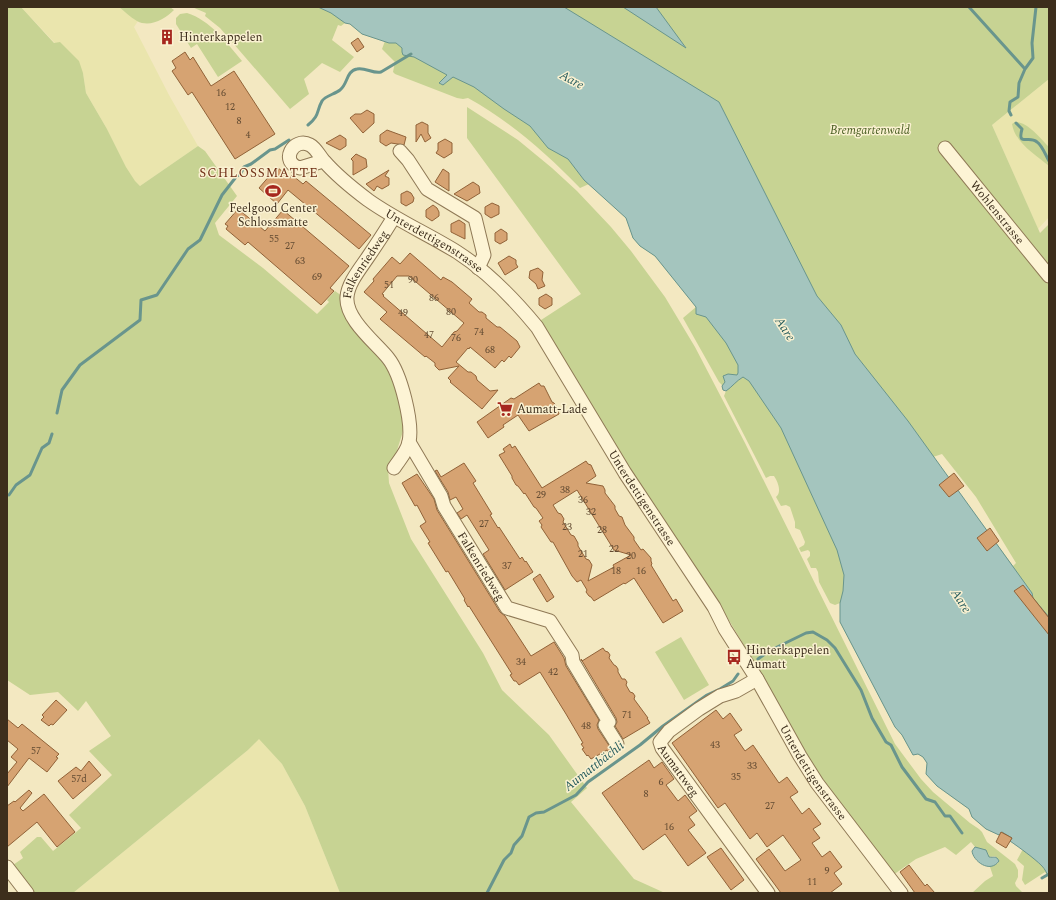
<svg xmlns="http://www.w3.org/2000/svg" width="1056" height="900" font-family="Spectral,serif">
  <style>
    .farmland { fill: #eae5ad }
    .green { fill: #c7d393; fill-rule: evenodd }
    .water { fill: #a4c5be; stroke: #69958d }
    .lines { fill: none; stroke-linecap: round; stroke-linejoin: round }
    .stream { stroke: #69958d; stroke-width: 3 }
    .building { fill: #d6a372; stroke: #916238; fill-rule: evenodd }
    .minor-casing { stroke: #8f7956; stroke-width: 15 }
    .minor { stroke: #fdf4d5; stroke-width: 13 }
    .labels { text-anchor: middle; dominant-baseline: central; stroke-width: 3; stroke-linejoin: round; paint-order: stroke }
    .number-label { font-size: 10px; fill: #634b32 }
    .poi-label { font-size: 12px; fill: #3d2e1c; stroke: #faf1d1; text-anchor: start }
    .park-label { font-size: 12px; font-style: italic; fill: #485c20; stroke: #faf1d1 }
    .street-label { font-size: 12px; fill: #3d2e1c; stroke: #faf1d1 }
    .water-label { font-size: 13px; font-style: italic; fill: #295e5f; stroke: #faf1d1 }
    .neighbourhood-label { font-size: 13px; letter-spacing: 1px; fill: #6f2f16; stroke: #faf1d1 }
  </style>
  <rect width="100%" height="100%" fill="#f3e8c1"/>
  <!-- farmland -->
  <path class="farmland" d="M21 7H119L138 21 134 27 169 95 198 146 140 186 135 182 126 167 107 129 86 93 83 73Z
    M1049 79V147L1027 126 1017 137 1049 166V217L1038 229 992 125Z
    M259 738 282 764 305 806 340 893H73L248 750Z"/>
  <!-- green -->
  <path class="green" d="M7 7H21L54 43 60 42 79 61 83 73 86 93 107 129 126 167 135 181 140 186 198 146 205 151 237 196 215 223 219 235 263 268 317 314 329 302 327 300 335 291 342 296 395 375 404 428 393 463 388 468 389 483 411 539 483 653 502 690 549 735 587 788 571 802 634 879 665 893H340L305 806 282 764 259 739 248 750 73 893H34L13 865 23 858 20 852 37 837H41L53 851 81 828 69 815 112 775 89 751 111 736 86 701 78 711 58 692 30 695 7 680Z
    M119 7H170L174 10C165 19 150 28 137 21 130 17 124 11 119 7Z
    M192 7H1049V79L992 125 1040 233 1049 224V877L1045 872 1025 885 1022 880 1024 866 1017 860 1023 849 1010 841 1012 838 1002 832 999 835 986 829 972 817 969 809 937 786 926 774 927 763 923 757 918 754 913 755 902 735 895 727 840 622V603L835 605 830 603 819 582 818 572 816 568H811L807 559 810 556V552L808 550 801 552 799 548 804 545 805 542 800 530 795 528V522L790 507 786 505 781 506 776 497C782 492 778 482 774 476H770L766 478 724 396 726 391 723 390 722 385 719 382 683 318 696 307 655 256 640 246 633 238 626 218 589 184 580 188C546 153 511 122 468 98L463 99 457 98 395 74 393 72 395 62 382 49 385 41 362 34 350 24 345 23 341 26 338 25 332 40 354 57 340 72 322 63 304 79 309 94 290 109 220 28 205 16 206 13ZM942 454 976 497 1016 563 1013 566 933 457Z
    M187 13C210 20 227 43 242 61L218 77 197 44 191 48 176 24V18L180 14Z
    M467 107 518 140 552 168 577 191 611 227 631 251 665 297 695 347 745 443 895 744 921 779 933 792 970 823 979 829 982 832 987 842 1015 864 1018 870V877L1015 883 1016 886 1023 893H972L985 881 993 876 990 867 998 863 999 861 995 856 989 857 988 853 975 847 971 842 956 855 945 847 916 859 893 875 823 782 801 748 757 667 721 607 627 470 538 322 581 294 467 138Z
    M1015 122C1028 122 1040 138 1049 147V166C1036 155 1015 143 1012 124Z
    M681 637 709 685 684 700 655 652Z"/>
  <!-- water -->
  <path class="water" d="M318 7H564L719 102 817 296 841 325 855 354 908 421 1032 593 1033 598 1049 617V877C1047 874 1045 869 1042 866 1034 858 1020 848 1010 841L1012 838 1002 832 999 835 986 829 972 817 969 809 937 786 926 774 927 763 923 757 918 754 913 755 902 735 895 727 840 622V603L843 591 844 575 837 550 781 428 749 381 743 377C736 381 732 387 726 391L723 390 722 386 725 382 723 376 728 374 737 375 738 373V365L726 343 706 317 696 314V307L655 256 640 246 633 238 626 218 584 180 568 159 548 148 530 126 504 109 474 87 453 77 443 85 439 83 447 75 414 57 403 55 402 52V48L396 43H389L362 34 350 24 345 23 331 13Z
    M623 7H656L686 48Z
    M975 847 986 850 989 857C994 858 996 855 999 861 990 874 973 861 972 851Z"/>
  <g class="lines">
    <!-- stream -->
    <path class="stream" d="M969 7 1025 69 1019 83 1018 97 1010 102 1009 111 1011 115
      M1025 69 1033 58 1032 43 1036 7
      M1016 123 1022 129C1017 147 1029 135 1037 142 1042 145 1046 156 1049 161
      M308 125C320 115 316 112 322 101 325 96 335 94 340 90 348 84 346 71 357 69 365 67 373 74 381 72L411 54
      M57 413 62 390 80 365 140 320 141 300 157 295 188 249 200 240 222 195 236 177 241 173 244 167 251 164 270 150 275 149 289 140
      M9 495 16 485 30 475 42 448 49 443 52 434
      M758 659 769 651 806 633 813 632 827 640 835 648 861 690 872 718 886 742 891 745 902 767 926 799 935 802 945 816H950L962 833
      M1042 878 1049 874
      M487 893 504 860 511 853 514 845 522 836 529 817 536 813 544 812 576 795 588 782 640 745 663 726 707 695 720 689 733 681 738 674"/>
  </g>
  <!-- building -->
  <path class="building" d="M358 38 364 47 357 52 351 43Z
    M185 52 190 60 193 57 211 86 234 71 275 134 235 159 192 92 188 95 172 71 176 68 172 61Z
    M367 110 374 114V123L363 133 350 118 355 114H361Z
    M422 122 428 125V133L431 138 425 142 421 134 416 142V125Z
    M387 130 406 137 404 145 391 143 386 146 380 142V135Z
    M340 135 346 139V146L340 150 326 143Z
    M445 139 452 143V153L444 158 436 153 438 150V143Z
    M356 154 366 159 367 167 353 175V161L351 159Z
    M277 167 290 178 292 175 303 184 306 181 371 235 359 249 288 190 277 204 259 188Z
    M443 169 449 173V191L435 182Z
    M389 170 385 176 389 178V185L382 189 377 186 374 191 366 184Z
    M473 182 479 186 480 193 467 201 454 194Z
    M407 191 411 193 414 198 413 202 406 206 401 203V194Z
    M492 203 499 206V214L491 218 485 214V207Z
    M433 205 437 208 439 212V216L432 221 426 217V210Z
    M238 209 265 231 283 210 349 266 330 288 334 291 321 305 248 242 245 245 226 229 228 226 225 224Z
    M459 220 465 224V239L451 232V224Z
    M501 229 507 233V240L500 244 495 241V233Z
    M410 253 441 280 443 277 452 282 472 299 469 303 479 312H482L486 315V318L497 327H500L517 341 520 347 511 358 509 356 504 362 502 360 495 368 470 347 469 349 468 348 456 362 468 372H471L476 376 477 380 490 391 498 390 482 409 450 382 451 381 448 378 459 366 439 370 435 366V363L426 356 425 357 380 319 387 312 364 292 374 281 373 279 392 257 400 264ZM397 276H409L464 323 457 331 454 332 442 347 383 296 384 295 382 294Z
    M509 256 516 260V264L518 267 505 275 498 263Z
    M538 268 543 272 542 280 545 286 538 289 536 284 529 278 530 271Z
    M546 294 552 298V305L545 309 539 305V298Z
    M539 383 541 386H544L552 402 554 403 557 407 559 414 529 431 518 415 503 425 504 427 488 438 477 422 511 398 514 399Z
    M510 444 512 448 515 446 542 488 586 461 588 464 591 465 596 476 586 483 603 486 605 490V493L615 506V509L619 516 622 517 625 525 634 537V540L641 550 643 549 651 558V561L652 564 651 565 673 601 676 599 683 611 663 623 634 578 625 584 624 583 594 601 591 597 589 596 586 592 587 590 581 580 577 582 572 576 553 542H551L541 527 542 525 539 521 543 518 536 508 534 507 525 493 524 494 518 486 516 485 512 478V476L499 455 505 452 503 449ZM577 490 614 550 631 555 613 565 614 567 588 581 592 565 589 560 586 559 578 546V543L574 536 571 535 563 522 564 519 561 514 558 513 553 505Z
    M464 463 476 481 473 483 492 514 490 515 498 528 499 527 520 559 522 557 525 562 526 561 533 572 505 590 483 554 489 550 467 515 461 519 457 513 463 509 456 497 450 500 448 492 435 471 437 470 441 477Z
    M954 473 964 486 949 497 939 485Z
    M417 474 434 499 437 510 500 612 505 616 531 656 554 642 564 658 566 666 599 720 597 725 598 729 612 750 608 752 607 750 591 759 588 755 587 756 582 749 584 748 581 744 583 743 566 714 540 672 519 685 516 681H514L510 675 512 674 469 606 468 607 464 600 465 599 448 571 446 572 428 543 430 542 420 526 426 522 417 505 415 506 402 483Z
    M990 528 999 541 987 551 977 538Z
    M540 574 554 597 547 602 533 579Z
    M1023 585 1049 618V635L1014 591Z
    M603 648 605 651 608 652 610 655 609 658 614 665 616 666 618 669V672L622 679H625L627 682 626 685 630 692 633 693 635 696 634 699 648 718H647L650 723 623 739 615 726 617 722 616 718 581 659 582 661Z
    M56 700 67 710 53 725 51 724 49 726 41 720 44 717 42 715Z
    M716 710 723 719 730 713 742 730 734 735 745 751 753 745 779 783 787 777 798 792 790 797 802 814 809 808 821 824 813 829 820 838 812 843 822 857 830 851 842 867 834 873 842 884 830 893H781L756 859 769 849 785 871 801 860 783 835 767 847 757 833 750 839 725 803 718 808 672 743Z
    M7 719 18 728 22 724 59 754 56 757 58 758 47 772 29 758 7 787V774L17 762 11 757 18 749 7 740Z
    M649 760 654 768 662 762 674 779 666 785 678 801 685 795 697 811 689 817 695 825 688 830 706 853 688 866 665 834 643 850 602 793Z
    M89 761 101 775 73 799 58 781 76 767 81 771Z
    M29 790 32 793 20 808 23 811 44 794 75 832 57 847 37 822 7 847V806L14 801 15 802Z
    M1001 832 1012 838 1006 848 996 842Z
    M721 848 744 880 731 890 707 857Z
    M909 865 925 886 927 884 935 893H915L900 872Z"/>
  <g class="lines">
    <defs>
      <g id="minor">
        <path id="s1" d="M945 148 1049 276"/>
        <path d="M400 151 408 160 427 189 475 218 484 255 478 268"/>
        <path id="s2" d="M323 161 300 168C279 163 293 136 310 145 316 148 320 157 324 161 337 176 352 188 368 200 396 220 428 234 457 252 488 272 514 299 537 327L625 473 714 607 725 629 757 679 800 756 817 783 901 893"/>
        <path id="s3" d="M409 442 441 496 444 506 507 608 550 621 572 655 573 662 609 722 605 725 617 744"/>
        <path id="s4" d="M394 468C399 460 407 452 409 442 413 423 401 374 388 358 376 343 345 319 347 297 348 283 360 269 368 257 377 244 386 230 394 217"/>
        <path id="s5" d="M757 679 736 691 720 696 699 709 669 731 660 742 662 748 768 893"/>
        <path d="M7 867 27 893"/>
      </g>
    </defs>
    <!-- minor casing -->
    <use href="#minor" class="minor-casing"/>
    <!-- minor -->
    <use href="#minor" class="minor"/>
  </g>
  <!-- icons -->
  <defs>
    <symbol id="building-bare" viewBox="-9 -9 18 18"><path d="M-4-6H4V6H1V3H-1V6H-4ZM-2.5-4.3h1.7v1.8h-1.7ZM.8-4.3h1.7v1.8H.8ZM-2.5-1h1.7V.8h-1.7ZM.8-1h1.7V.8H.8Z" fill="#a6271e" stroke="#faf1d1" stroke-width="2.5" paint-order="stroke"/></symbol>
    <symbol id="stadium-bare" viewBox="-9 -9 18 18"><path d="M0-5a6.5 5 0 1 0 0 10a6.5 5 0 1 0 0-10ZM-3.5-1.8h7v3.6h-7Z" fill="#a6271e" stroke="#faf1d1" stroke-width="2.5" paint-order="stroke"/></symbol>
    <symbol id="supermarket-bare" viewBox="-9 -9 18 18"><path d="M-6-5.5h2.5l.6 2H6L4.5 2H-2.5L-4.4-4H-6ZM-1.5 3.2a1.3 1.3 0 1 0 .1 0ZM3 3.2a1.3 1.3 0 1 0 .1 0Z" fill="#a6271e" stroke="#faf1d1" stroke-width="2.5" paint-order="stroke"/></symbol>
    <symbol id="bus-bare" viewBox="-9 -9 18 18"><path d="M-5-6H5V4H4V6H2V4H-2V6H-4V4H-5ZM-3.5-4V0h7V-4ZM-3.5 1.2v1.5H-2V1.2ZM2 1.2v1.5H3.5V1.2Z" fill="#a6271e" stroke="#faf1d1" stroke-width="2.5" paint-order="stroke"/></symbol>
  </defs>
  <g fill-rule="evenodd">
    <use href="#building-bare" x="156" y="26" width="22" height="22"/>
    <use href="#stadium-bare" x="262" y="180" width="22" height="22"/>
    <use href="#supermarket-bare" x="494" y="398" width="22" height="22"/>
    <use href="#bus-bare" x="723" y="646" width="22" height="22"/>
  </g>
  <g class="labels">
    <!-- number labels -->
    <g class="number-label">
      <text x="221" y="93">16</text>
      <text x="230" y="107">12</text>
      <text x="239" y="121">8</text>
      <text x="248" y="135">4</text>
      <text x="274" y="239">55</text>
      <text x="290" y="246">27</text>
      <text x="300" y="261">63</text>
      <text x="317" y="277">69</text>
      <text x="413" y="280">90</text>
      <text x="389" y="285">51</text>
      <text x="434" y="298">86</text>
      <text x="451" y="312">80</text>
      <text x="403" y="313">49</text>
      <text x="479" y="332">74</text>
      <text x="429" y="335">47</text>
      <text x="456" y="338">76</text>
      <text x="490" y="350">68</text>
      <text x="565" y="490">38</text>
      <text x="541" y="495">29</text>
      <text x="583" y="500">36</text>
      <text x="591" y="512">32</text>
      <text x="484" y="524">27</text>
      <text x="567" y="527">23</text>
      <text x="602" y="530">28</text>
      <text x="614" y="549">22</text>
      <text x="583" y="554">21</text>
      <text x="631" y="556">20</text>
      <text x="507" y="566">37</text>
      <text x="616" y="571">18</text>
      <text x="641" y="571">16</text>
      <text x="521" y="662">34</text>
      <text x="553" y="672">42</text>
      <text x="627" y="715">71</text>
      <text x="586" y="726">48</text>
      <text x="715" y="745">43</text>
      <text x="36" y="751">57</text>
      <text x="752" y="766">33</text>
      <text x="736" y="777">35</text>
      <text x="79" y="779">57d</text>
      <text x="661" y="782">6</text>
      <text x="646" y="794">8</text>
      <text x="770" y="806">27</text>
      <text x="669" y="827">16</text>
      <text x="827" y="871">9</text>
      <text x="812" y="882">11</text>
    </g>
    <!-- poi labels -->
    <g class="poi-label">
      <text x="179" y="37">Hinterkappelen</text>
      <text x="273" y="208" text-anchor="middle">Feelgood Center<tspan x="273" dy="14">Schlossmatte</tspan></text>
      <text x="517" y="409">Aumatt-Lade</text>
      <text x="746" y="650">Hinterkappelen<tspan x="746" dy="14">Aumatt</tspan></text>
    </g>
    <!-- park labels -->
    <g class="park-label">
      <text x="870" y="130">Bremgartenwald</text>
    </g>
    <!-- street labels -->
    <g class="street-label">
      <text stroke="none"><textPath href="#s1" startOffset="83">Wohlenstrasse</textPath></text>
      <text stroke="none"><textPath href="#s2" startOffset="227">Unterdettigenstrasse</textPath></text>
      <text stroke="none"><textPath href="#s4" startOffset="231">Falkenriedweg</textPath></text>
      <text stroke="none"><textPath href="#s2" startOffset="563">Unterdettigenstrasse</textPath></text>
      <text stroke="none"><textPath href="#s3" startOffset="144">Falkenriedweg</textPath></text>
      <text stroke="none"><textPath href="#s5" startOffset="151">Aumattweg</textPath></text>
      <text stroke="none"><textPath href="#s2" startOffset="887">Unterdettigenstrasse</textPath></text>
    </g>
    <!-- water labels -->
    <g class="water-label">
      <text transform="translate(572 80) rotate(29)">Aare</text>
      <text transform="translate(785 329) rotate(57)">Aare</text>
      <text transform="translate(961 601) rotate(57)">Aare</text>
      <text transform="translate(594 766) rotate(-38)">Aumattbächli</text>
    </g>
    <!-- neighbourhood labels -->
    <g class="neighbourhood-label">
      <text x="259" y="173">SCHLOSSMATTE</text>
    </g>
  </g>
  <!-- border -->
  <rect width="1056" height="900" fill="none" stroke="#3d2e1c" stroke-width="16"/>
</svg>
